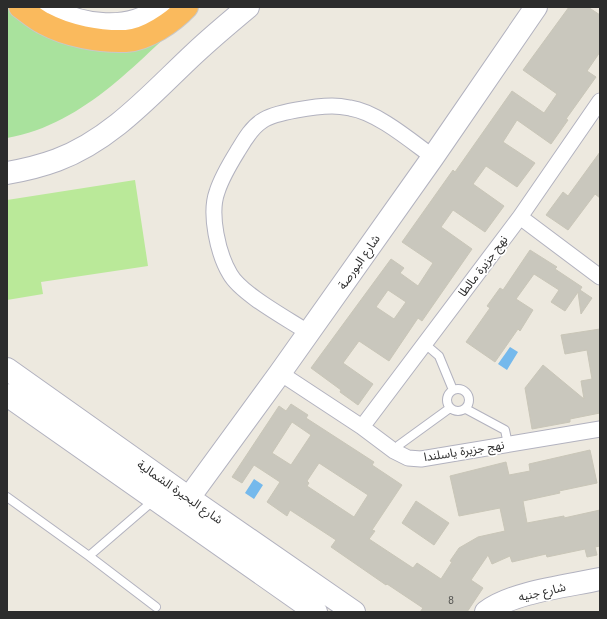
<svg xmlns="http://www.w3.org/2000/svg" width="607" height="619" font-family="Helvetica,'Noto Sans Arabic',sans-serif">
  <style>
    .green { fill: #a9e29d }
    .pitch { fill: #bae999 }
    .water { fill: #75b9ec }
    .building { fill: #c9c7bd; stroke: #c9c6b8; fill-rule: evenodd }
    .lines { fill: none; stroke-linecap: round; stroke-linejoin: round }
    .lane-casing { stroke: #b2b2bf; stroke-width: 10 }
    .street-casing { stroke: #b2b2bf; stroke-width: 17 }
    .secondary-casing { stroke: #b2b2bf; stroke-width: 24 }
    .highway-casing { stroke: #c8c8c8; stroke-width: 24 }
    .lane { stroke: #fff; stroke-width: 8 }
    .street { stroke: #fff; stroke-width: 15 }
    .secondary { stroke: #fff; stroke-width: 22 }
    .highway { stroke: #faba5d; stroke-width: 22 }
    .labels { text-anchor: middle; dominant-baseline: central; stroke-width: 3.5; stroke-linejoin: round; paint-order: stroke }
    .number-label { font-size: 10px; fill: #535350 }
    .street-label { font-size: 12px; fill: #2c2c2c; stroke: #fff }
  </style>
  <rect width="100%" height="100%" fill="#ede9df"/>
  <!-- green -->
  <path class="green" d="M7 7H15L33 21 198 7C140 58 87 124 7 138Z"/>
  <!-- pitch -->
  <path class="pitch" d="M135 180 148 266 41 282 43 294 7 300V200Z"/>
  <!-- water -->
  <path class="water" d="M510 347 518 352 507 370 498 364Z
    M254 479 263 485 254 499 245 493Z"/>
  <!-- building -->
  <path class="building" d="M569 7H588L600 15V52L587 71 596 77 566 119 568 120 551 144 517 120 503 142 535 163 517 187 486 166 473 184 504 206 485 232 453 210 441 227 472 249 422 321 418 318 389 361 359 341 343 363 373 384 358 405 340 392 341 390 311 368 391 259 404 268 400 273 418 286 433 263 402 242 453 170 455 172 512 91 544 113 557 94 523 70ZM388 290 406 302 394 319 376 307Z
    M600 152V198L595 194 568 230 546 215 563 192 568 196Z
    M530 250 557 267 555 269 582 287 580 290 592 298 581 314 578 292 565 311 551 302 559 290 534 274 516 299 533 310 520 331 518 329 495 362 466 342 490 308 487 306 500 288 503 290Z
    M600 329V413L570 419V422L532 429 525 388 543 365 584 399 581 381 592 379 587 350 565 354 561 335Z
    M291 404 308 415 306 418 374 462 372 465 402 485 372 530 375 531 369 539 413 568 417 563 441 579 452 562 450 561 459 548 478 537 505 531 500 508 459 516 450 476 506 462 509 475 530 471 529 464 590 450 597 483 559 491 560 493 523 501 527 523 564 516V518L600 510V546L595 547 597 555 587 557 585 549 547 557 546 554 512 562 510 556 492 564 488 555 471 580 483 588 467 612H420L423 608 387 584 386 585 331 547 336 540 290 510 287 516 267 502 280 482 254 465 242 483 232 477 279 406 286 411ZM292 422 311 435 291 465 272 453ZM319 463 368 495 354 517 307 486 309 483 307 481Z
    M416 501 449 523 434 545 402 523Z"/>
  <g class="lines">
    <defs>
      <path id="lane" d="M425 344 439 356 453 390
        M447 400a11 11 0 1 1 22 0a11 11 0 1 1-22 0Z
        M466 409 505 430 508 444
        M394 451 399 445 450 408
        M7 497 89 556 154 500
        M89 556 156 607"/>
      <path id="street" d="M520 217 600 277
        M309 333C288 319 241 294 230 274 218 254 209 214 217 192 222 176 231 162 239 149 245 139 252 127 262 121 274 112 317 106 332 106 338 106 345 107 350 108 377 112 411 141 433 157
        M280 373 362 427 394 451 408 458 421 459 600 429
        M362 427 520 217 600 101"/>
      <path id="secondary" d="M49 7C80 27 131 33 160 7
        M7 173C24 170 41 166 57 160 113 139 153 92 195 53 212 37 230 22 248 7
        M7 369 189 498 354 612
        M7 395 316 612
        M177 514 280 373 433 157 536 7
        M486 612C512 592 568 586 600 579"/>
      <path id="highway" d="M20 7C27 12 35 19 43 23 67 36 99 42 126 41 147 40 173 22 187 7"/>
    </defs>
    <!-- lane casing -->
    <use href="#lane" class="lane-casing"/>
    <!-- street casing -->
    <use href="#street" class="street-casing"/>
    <!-- secondary casing -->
    <use href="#secondary" class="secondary-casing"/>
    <!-- highway casing -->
    <use href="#highway" class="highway-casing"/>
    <!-- lane -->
    <use href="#lane" class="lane"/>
    <!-- street -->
    <use href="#street" class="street"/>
    <!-- secondary -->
    <use href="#secondary" class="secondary"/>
    <!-- highway -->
    <use href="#highway" class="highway"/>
  </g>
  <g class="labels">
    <!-- number labels -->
    <g class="number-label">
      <text x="451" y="600">8</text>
    </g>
    <!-- street labels -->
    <g class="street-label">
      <text transform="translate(359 262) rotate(-55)">شارع البورصة</text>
      <text transform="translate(483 266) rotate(-53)">نهج جزيرة مالطا</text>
      <text transform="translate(464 451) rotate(-9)">نهج جزيرة ياسلندا</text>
      <text transform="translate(180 492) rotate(35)">شارع البحيرة الشمالية</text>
      <text transform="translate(542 592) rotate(-13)">شارع جنيه</text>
    </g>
  </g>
  <!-- border -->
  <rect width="607" height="619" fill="none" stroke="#2c2c2c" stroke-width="16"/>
</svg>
